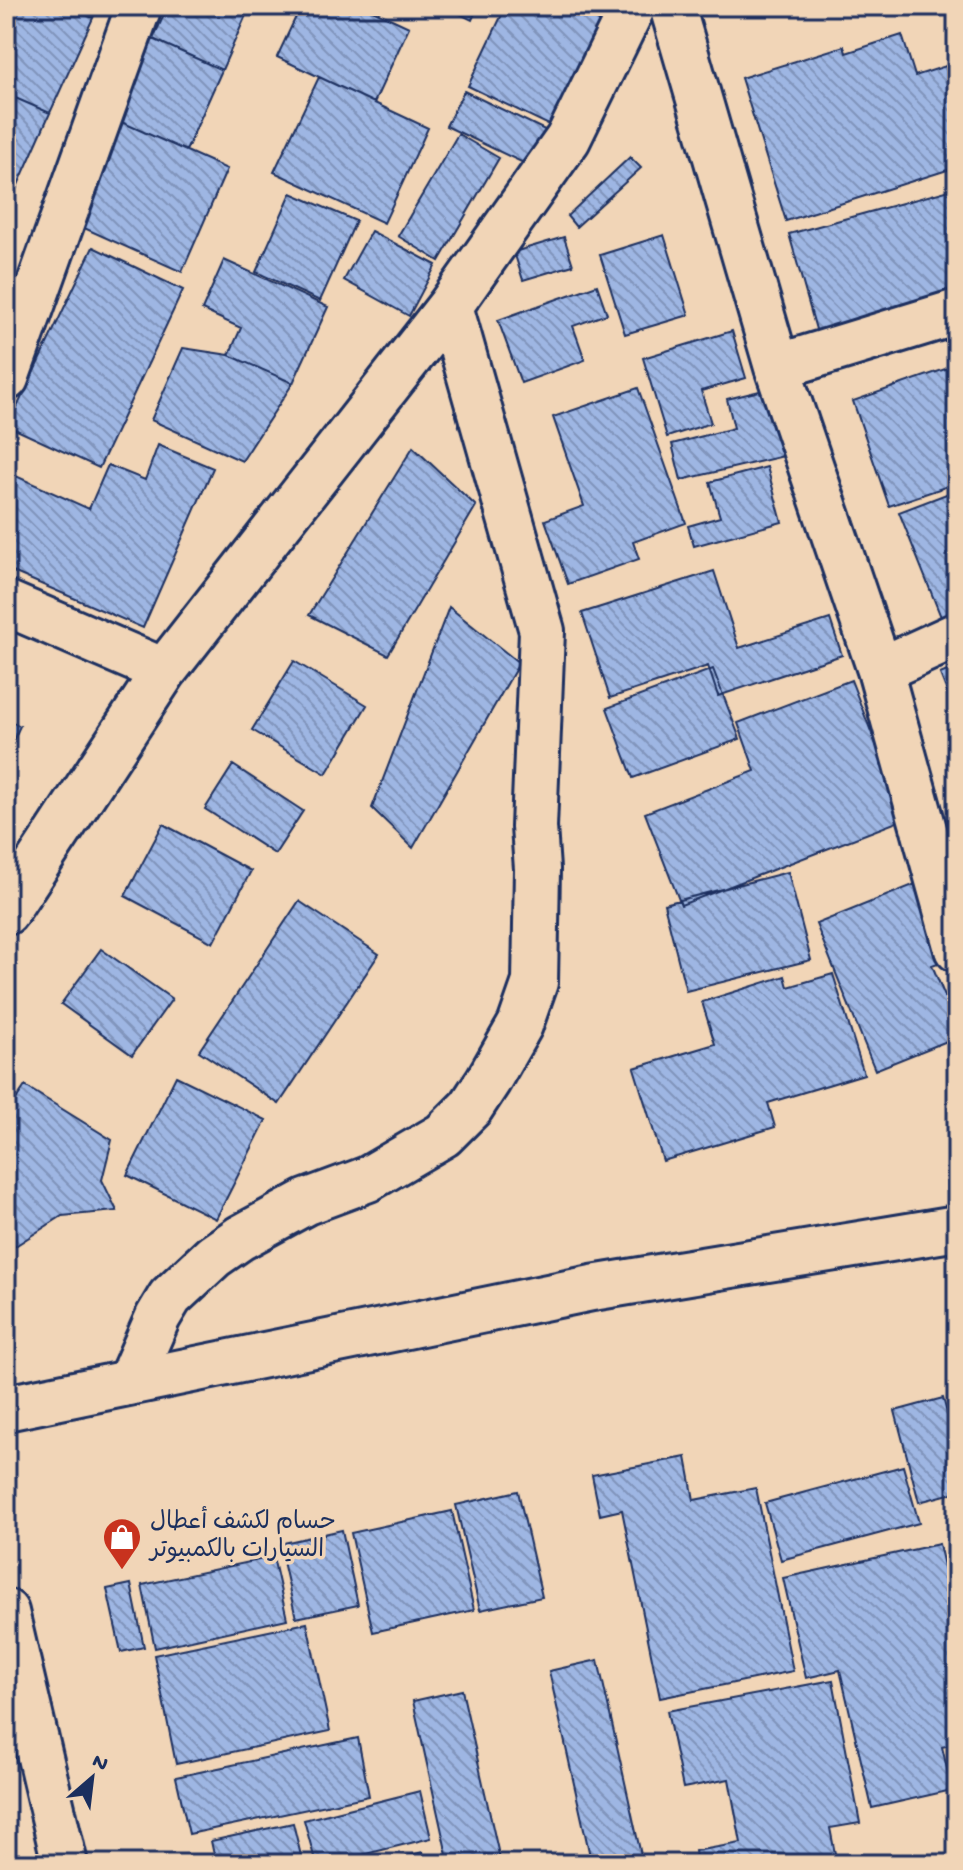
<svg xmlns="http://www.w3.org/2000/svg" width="963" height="1870" font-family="'Gochi Hand','Playpen Sans Arabic',sans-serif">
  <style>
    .building { fill: url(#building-back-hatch); stroke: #1b2f5e; stroke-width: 2 }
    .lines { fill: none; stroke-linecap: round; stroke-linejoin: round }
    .street-casing { stroke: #1b2f5e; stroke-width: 50 }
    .secondary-casing { stroke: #1b2f5e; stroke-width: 50 }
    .street { stroke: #f1d5b7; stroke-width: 44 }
    .secondary { stroke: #f1d5b7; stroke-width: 44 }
    .labels { text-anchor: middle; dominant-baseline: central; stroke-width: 7; stroke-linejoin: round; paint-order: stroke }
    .poi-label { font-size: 24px; fill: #1b2f5e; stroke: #f1d5b7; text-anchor: start }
  </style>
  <defs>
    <pattern id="building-back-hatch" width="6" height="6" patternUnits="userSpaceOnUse" patternTransform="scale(2)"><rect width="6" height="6" fill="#9eb6e3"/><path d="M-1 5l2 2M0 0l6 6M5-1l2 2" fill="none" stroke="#8094bb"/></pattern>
  </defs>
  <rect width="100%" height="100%" fill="#f1d5b7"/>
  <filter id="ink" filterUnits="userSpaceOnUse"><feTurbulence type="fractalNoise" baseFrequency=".0125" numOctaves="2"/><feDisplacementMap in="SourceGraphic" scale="16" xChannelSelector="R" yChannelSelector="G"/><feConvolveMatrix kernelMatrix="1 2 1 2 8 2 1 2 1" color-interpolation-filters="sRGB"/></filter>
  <g filter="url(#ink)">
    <!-- building -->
    <path class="building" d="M6 6H68L93 18 50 113 6 94Z
      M68 6H98L93 18Z
      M168 6H250L222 70 153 39Z
      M301 6H364L409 27 374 103 277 57Z
      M444 6H478L472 20Z
      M506 6H614L555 128 468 86Z
      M902 35 915 76 955 63 957 167 786 221 741 78 844 46 846 53Z
      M153 39 222 70 186 151 117 120Z
      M319 77 428 128 384 223 274 172Z
      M464 91 549 132 532 167 446 126Z
      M6 94 50 113 6 212Z
      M117 120 227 169 182 272 73 223Z
      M458 134 499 158 439 261 398 236Z
      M630 157 641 168 576 227 567 216Z
      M957 188V293L817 333 789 234Z
      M291 193 356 221 320 301 256 272Z
      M371 231 436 265 409 316 344 280Z
      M664 235 689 315 625 334 600 255Z
      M564 237 573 265 523 280 514 252Z
      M93 247 183 290 99 468 8 426Z
      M224 260 328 307 293 383 229 355 241 328 202 310Z
      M597 285 607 314 573 326 585 360 521 383 498 320Z
      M732 331 746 378 701 391 711 423 667 437 643 358Z
      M183 348 229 355 293 383 242 461 151 420Z
      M951 367 957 384V483L889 506 853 401Z
      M638 388 686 523 633 542 639 559 568 584 545 520 584 506 553 417Z
      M772 388 788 455 681 480 672 444 734 428 727 399Z
      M158 445 213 468 143 628 6 569V499L16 476 89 509 108 465 145 480Z
      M413 447 476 506 388 655 309 615Z
      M767 467 782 522 694 546 688 526 720 517 710 482Z
      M957 490V617L943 622 899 512Z
      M714 571 739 648 830 619 842 655 718 696 708 666 610 698 582 613Z
      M449 607 519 663 413 848 372 808Z
      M294 661 367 705 326 774 252 730Z
      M957 667V717L940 674Z
      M713 669 740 739 633 778 607 708Z
      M851 680 905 819 681 905 645 813 755 771 738 723Z
      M6 719 20 726 6 756Z
      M233 765 303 811 275 854 205 809Z
      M163 824 251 871 213 943 125 896Z
      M788 872 811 960 686 991 664 904Z
      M918 883 949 959 932 965 957 1026V1037L875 1070 816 924Z
      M299 901 379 954 279 1104 199 1051Z
      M101 949 172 999 132 1055 61 1004Z
      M833 974 864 1074 768 1103 775 1127 663 1161 634 1068 715 1044 702 1002 785 976 788 987Z
      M176 1076 266 1120 216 1219 127 1175Z
      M25 1086 112 1140 102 1180 117 1211 62 1216 6 1252V1114Z
      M943 1398 957 1449V1492L919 1502 895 1411Z
      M686 1457 694 1500 756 1488 793 1671 660 1698 622 1510 600 1515 592 1475Z
      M903 1466 919 1523 781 1560 765 1503Z
      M518 1491 542 1597 480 1610 456 1505Z
      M452 1511 474 1610 373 1632 351 1533Z
      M342 1530 358 1605 296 1618 279 1544Z
      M939 1544 957 1623V1743L942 1747 952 1790 872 1808 840 1670 806 1678 783 1578Z
      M273 1557 287 1619 155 1648 142 1585Z
      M131 1584 144 1647 121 1652 107 1589Z
      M307 1623 330 1731 176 1764 154 1655Z
      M598 1660 643 1864H553L590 1856 549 1671Z
      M833 1680 860 1823 830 1828 837 1864H697L695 1851 741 1843 729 1779 683 1788 667 1711Z
      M462 1690 501 1864H449L413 1701Z
      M358 1738 369 1796 189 1834 176 1777Z
      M420 1791 431 1838 325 1864H316L304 1820Z
      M293 1823 303 1864H216L211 1841Z
      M423 1852 426 1864H377Z"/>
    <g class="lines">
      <defs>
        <path id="street" d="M672 6 777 367 880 670 957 949
          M777 367 957 312
          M6 378 139 6
          M6 603 164 671
          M880 670 957 635
          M6 912 164 671 450 306 568 139 633 6
          M130 1381 158 1317 170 1297 214 1256 240 1238 306 1202 368 1179 443 1135 471 1107 488 1081 520 1025 535 982 537 869 534 827 542 631 450 306"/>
        <path id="secondary" d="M6 1408 592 1288 957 1228
          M6 1612 65 1864"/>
      </defs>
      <!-- street casing -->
      <use href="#street" class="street-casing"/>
      <!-- secondary casing -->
      <use href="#secondary" class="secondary-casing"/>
      <!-- street -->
      <use href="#street" class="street"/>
      <!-- secondary -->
      <use href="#secondary" class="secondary"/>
    </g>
  </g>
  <!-- icons -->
  <defs>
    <symbol id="shop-pin" viewBox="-11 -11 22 30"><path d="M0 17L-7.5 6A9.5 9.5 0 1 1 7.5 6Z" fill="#c8321e" stroke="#f1d5b7"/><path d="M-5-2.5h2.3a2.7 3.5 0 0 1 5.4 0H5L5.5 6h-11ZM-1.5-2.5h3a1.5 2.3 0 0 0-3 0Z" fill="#fff"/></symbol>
  </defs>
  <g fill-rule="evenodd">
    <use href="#shop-pin" x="100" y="1515" width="44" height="60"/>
  </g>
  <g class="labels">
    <!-- poi labels -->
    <g class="poi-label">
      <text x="150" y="1523">حسام لكشف أعطال<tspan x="150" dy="28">السيارات بالكمبيوتر</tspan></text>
    </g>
  </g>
  <!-- margin -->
  <rect width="963" height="1870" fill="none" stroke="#f1d5b7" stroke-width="32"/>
  <rect x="16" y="16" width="931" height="1838" fill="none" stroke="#1b2f5e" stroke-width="3" filter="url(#ink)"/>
  <!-- north arrow -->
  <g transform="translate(92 1778) rotate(28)" stroke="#f1d5b7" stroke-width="6" paint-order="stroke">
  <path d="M0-6L14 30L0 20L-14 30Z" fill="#1b2f5e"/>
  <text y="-12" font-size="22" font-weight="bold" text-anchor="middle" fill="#1b2f5e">N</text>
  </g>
</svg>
